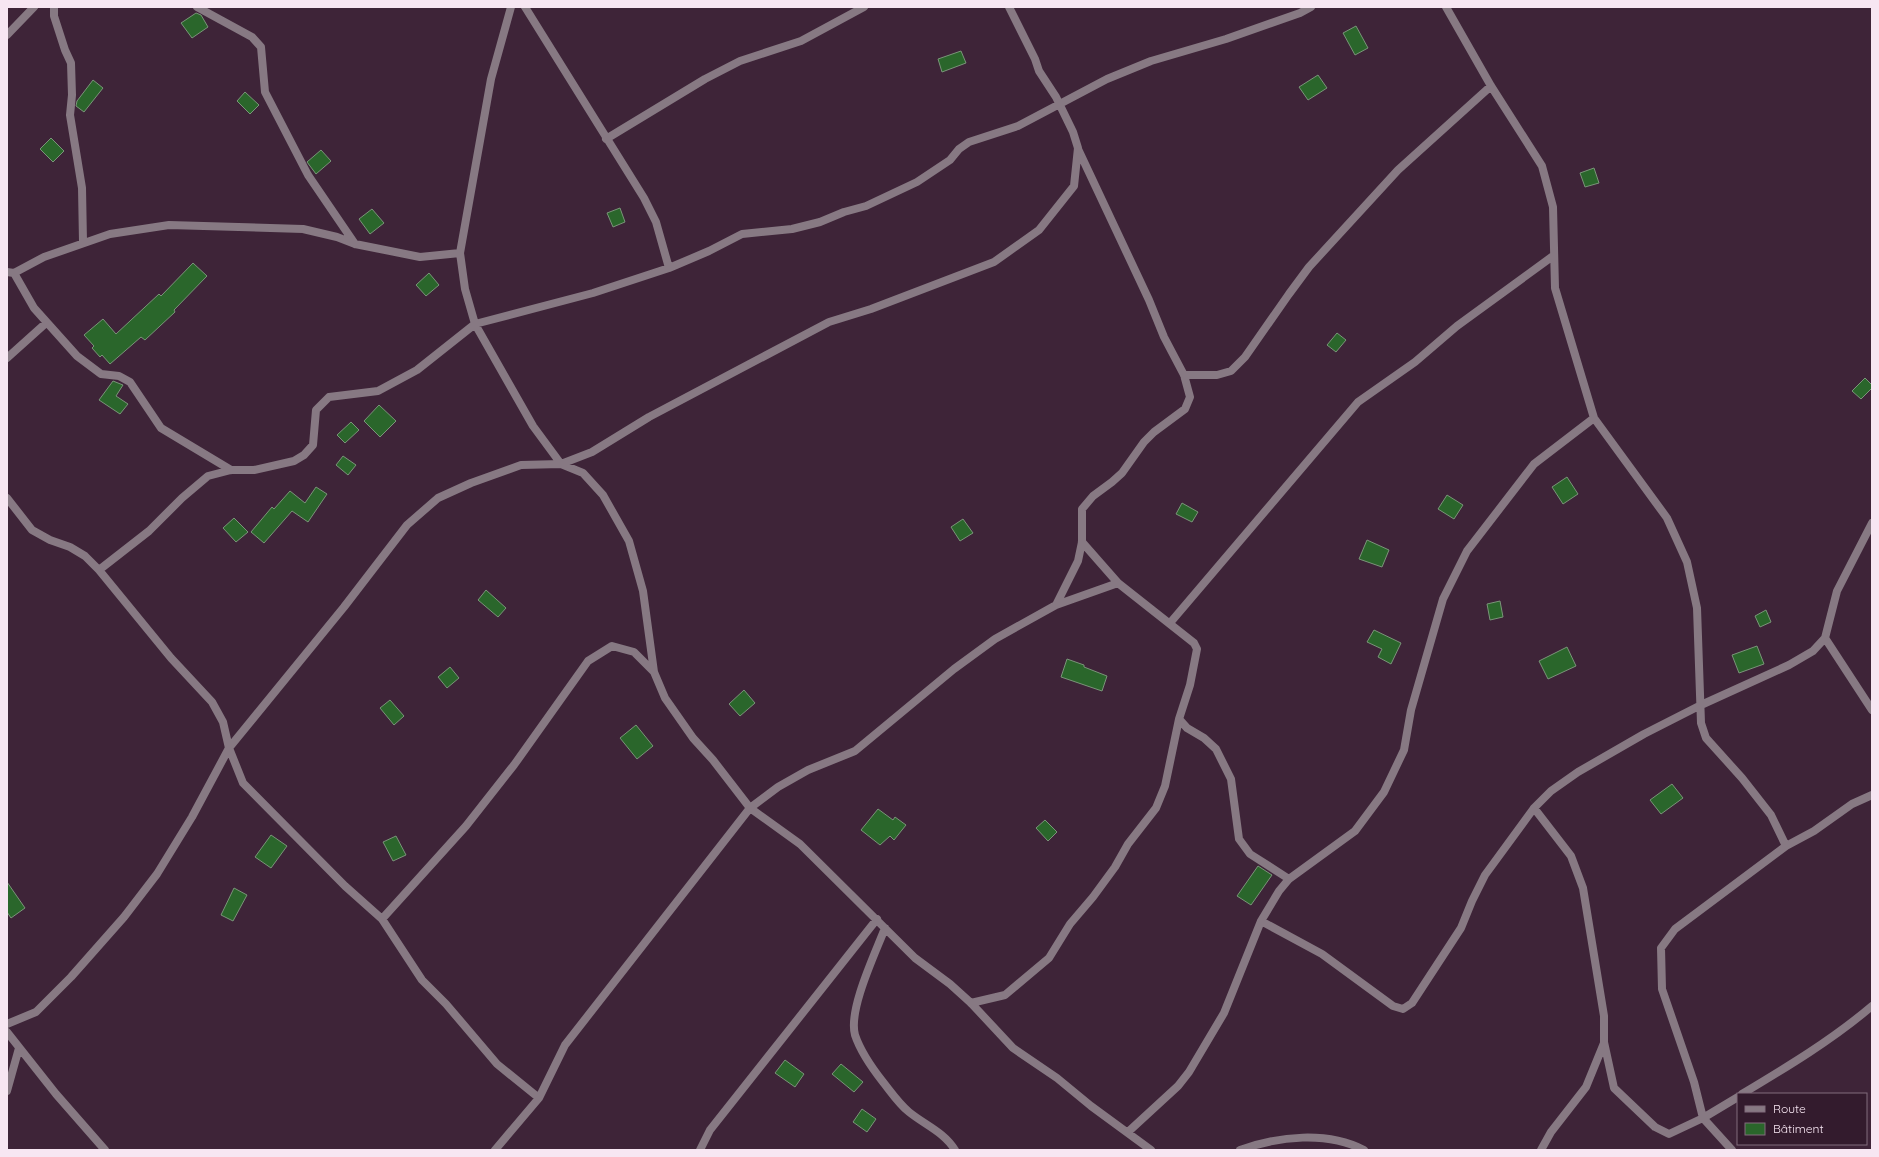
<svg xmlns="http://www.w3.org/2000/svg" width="1879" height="1157" font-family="Quicksand,sans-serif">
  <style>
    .building { fill: #2a662b; stroke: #7a9479 }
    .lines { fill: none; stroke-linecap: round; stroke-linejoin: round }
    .street { stroke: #877983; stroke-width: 8 }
  </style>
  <rect width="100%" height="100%" fill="#3e2438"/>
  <!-- building -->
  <path class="building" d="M196 13 201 15 208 27 192 38 181 23Z
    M1356 26 1368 48 1355 55 1343 33Z
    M961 51 966 63 942 72 938 59Z
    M1318 75 1327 88 1308 100 1299 87Z
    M93 80 103 88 84 112 76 106 77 101Z
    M245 92 259 105 250 114 237 101Z
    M51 138 64 151 53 162 40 149Z
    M321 150 331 161 316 174 307 162Z
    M1594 168 1599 183 1585 187 1580 173Z
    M620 208 625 222 613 227 607 213Z
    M372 209 384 223 370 234 359 219Z
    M193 263 207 276 174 310 175 312 145 340 141 337 110 364 102 355 100 357 92 348 94 346 84 335 103 319 116 334 159 294 161 296Z
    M429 273 439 285 426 296 416 285Z
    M1337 333 1346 340 1336 352 1327 345Z
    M1865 378 1872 385V388L1861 399 1852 391Z
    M113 381 123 385 116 396 128 404 120 414 99 400Z
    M379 405 396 421 380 437 364 421Z
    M351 422 359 430 345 443 337 435Z
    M343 456 356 465 348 475 336 465Z
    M1567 477 1578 494 1563 504 1552 487Z
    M316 487 327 494 308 522 292 511 264 543 251 532 272 507 274 509 290 491 305 503Z
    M1447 495 1463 505 1454 519 1438 509Z
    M1182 503 1198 512 1192 522 1176 514Z
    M234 518 248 532 236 542 223 528Z
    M963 519 973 533 960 541 951 527Z
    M1367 540 1389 550 1382 567 1359 559Z
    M486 590 506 608 498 617 478 600Z
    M1500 601 1503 617 1490 620 1487 604Z
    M1766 610 1771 622 1760 627 1755 616Z
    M1374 630 1401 643 1391 664 1378 657 1382 649 1367 642Z
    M1757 646 1764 664 1739 673 1732 655Z
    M1567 647 1576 666 1548 679 1539 661Z
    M1067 659 1084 665V667L1107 676 1102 691 1061 677Z
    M450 667 459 678 447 688 438 677Z
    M744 690 755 703 740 716 729 704Z
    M390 700 404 716 394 725 380 708Z
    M636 725 653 746 637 759 620 738Z
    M1672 784 1683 798 1661 814 1650 800Z
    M878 809 893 820 895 817 906 825 894 840 890 836 880 845 861 830Z
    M1045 820 1057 832 1048 841 1036 828Z
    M271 835 287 846 271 868 255 857Z
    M396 836 406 855 393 861 383 842Z
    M1258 866 1272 875 1251 905 1237 896Z
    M7 882 25 908 11 918 7 912Z
    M234 888 247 895 233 921 221 915Z
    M785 1060 804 1074 795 1087 775 1073Z
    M841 1064 863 1082 854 1092 832 1074Z
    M862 1109 876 1119 867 1132 853 1122Z"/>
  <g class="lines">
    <!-- street -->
    <path class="street" d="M54 7V16L65 50 71 63 72 95 70 115 82 188 83 242
      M197 7 252 37 261 47 265 92 308 175 355 244
      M511 7 491 79 460 253 465 289 475 324 533 426 561 464 583 473 603 495 629 541 643 591 654 672 665 698 693 738 713 760 750 808 800 844 915 958 950 984 971 1003 1013 1048 1057 1078 1091 1106 1151 1150
      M525 7 644 198 656 222 669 268
      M1446 7 1491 86 1542 166 1553 207 1555 288 1594 418 1667 518 1687 562 1697 608 1701 723 1706 738 1742 778 1771 815 1786 846 1675 929 1661 948 1662 989 1694 1082 1703 1118 1732 1150
      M7 35 34 7
      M606 139 705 79 740 61 801 41 864 7
      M7 272 14 273 44 257 110 234 169 225 303 229 337 237 355 244 420 257 460 253
      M14 273 34 308 77 356 101 374 119 376 130 382 161 428 231 470
      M7 358 46 323
      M1184 375H1217L1231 371 1245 357 1289 294 1309 267 1398 170 1491 86
      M7 498 32 530 50 540 70 547 85 556 99 570 149 531 182 498 208 476 231 470H254L294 461 304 455 313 445 316 410 329 397 378 391 417 370 475 324 593 293 669 268 709 251 742 234 792 229 820 222 844 212 866 206 917 182 950 160 959 149 969 142 1018 126 1107 79 1151 61 1226 39 1300 13 1311 7
      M1082 542 1118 583 1194 643 1197 649 1190 685 1179 719 1187 728 1204 738 1216 749 1231 779 1239 839 1250 854 1289 879
      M99 570 171 658 212 702 223 722 229 748 243 783 345 886 382 919 466 826 514 765 588 661 612 646 634 652 654 672
      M1056 605 1118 583
      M1170 623 1358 402 1415 362 1457 326 1553 256
      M1825 638 1872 710
      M1534 808 1571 856 1583 888 1604 1016V1042L1614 1088 1655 1127 1669 1134 1703 1118 1738 1097
      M1786 846 1814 831 1852 804 1872 795
      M382 919 422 980 446 1004 497 1064 539 1098
      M1261 921 1322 954 1393 1006 1403 1009 1412 1003 1461 928 1472 901 1485 875 1534 808 1551 791 1578 772 1644 734 1701 705 1789 665 1813 651 1825 638 1837 591 1872 523
      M885 928C875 954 848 1010 855 1035 861 1053 872 1068 883 1082 891 1092 899 1104 909 1112 925 1125 944 1132 955 1150
      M971 1003 1005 995 1049 958 1070 924 1093 897 1115 867 1128 844 1156 808 1165 786 1179 719
      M7 1024 36 1012 71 977 124 917 157 874 192 817 229 748 344 607 407 525 438 498 471 483 521 465 561 464 592 452 649 417 829 322 871 309 994 262 1039 230 1074 186 1078 148 1073 132 1056 97 1039 71 1035 59 1009 7
      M7 1032 56 1094 105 1150
      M7 1091 19 1048
      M1742 1094C1787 1067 1832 1040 1872 1006
      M1128 1132 1178 1086 1189 1072 1224 1013 1261 921 1279 891 1289 879 1355 831 1384 792 1404 750 1411 710 1443 599 1467 551 1534 464 1594 418
      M495 1150 539 1098 565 1045 750 808 778 787 808 770 855 751 954 669 995 639 1056 605 1078 561 1082 542V509L1093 496 1112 482 1122 473 1144 442 1154 432 1185 409 1190 397 1184 375 1164 337 1149 300 1078 149
      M700 1150 710 1130 877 919
      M1240 1150C1279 1136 1327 1131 1364 1150
      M1541 1150 1551 1132 1586 1087 1604 1043"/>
  </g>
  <!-- border -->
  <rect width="1879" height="1157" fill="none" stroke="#f7e6f2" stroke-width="16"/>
  <!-- legend -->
  <rect x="1737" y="1093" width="130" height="52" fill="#331b2d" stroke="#816c7c"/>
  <rect x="1745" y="1106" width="20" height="6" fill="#877983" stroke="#816c7c"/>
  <text x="1773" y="1113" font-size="12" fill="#f7e6f2">Route</text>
  <rect x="1745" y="1123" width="20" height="12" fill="#2a662b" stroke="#816c7c"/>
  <text x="1773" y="1133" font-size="12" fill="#f7e6f2">Bâtiment</text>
</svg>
